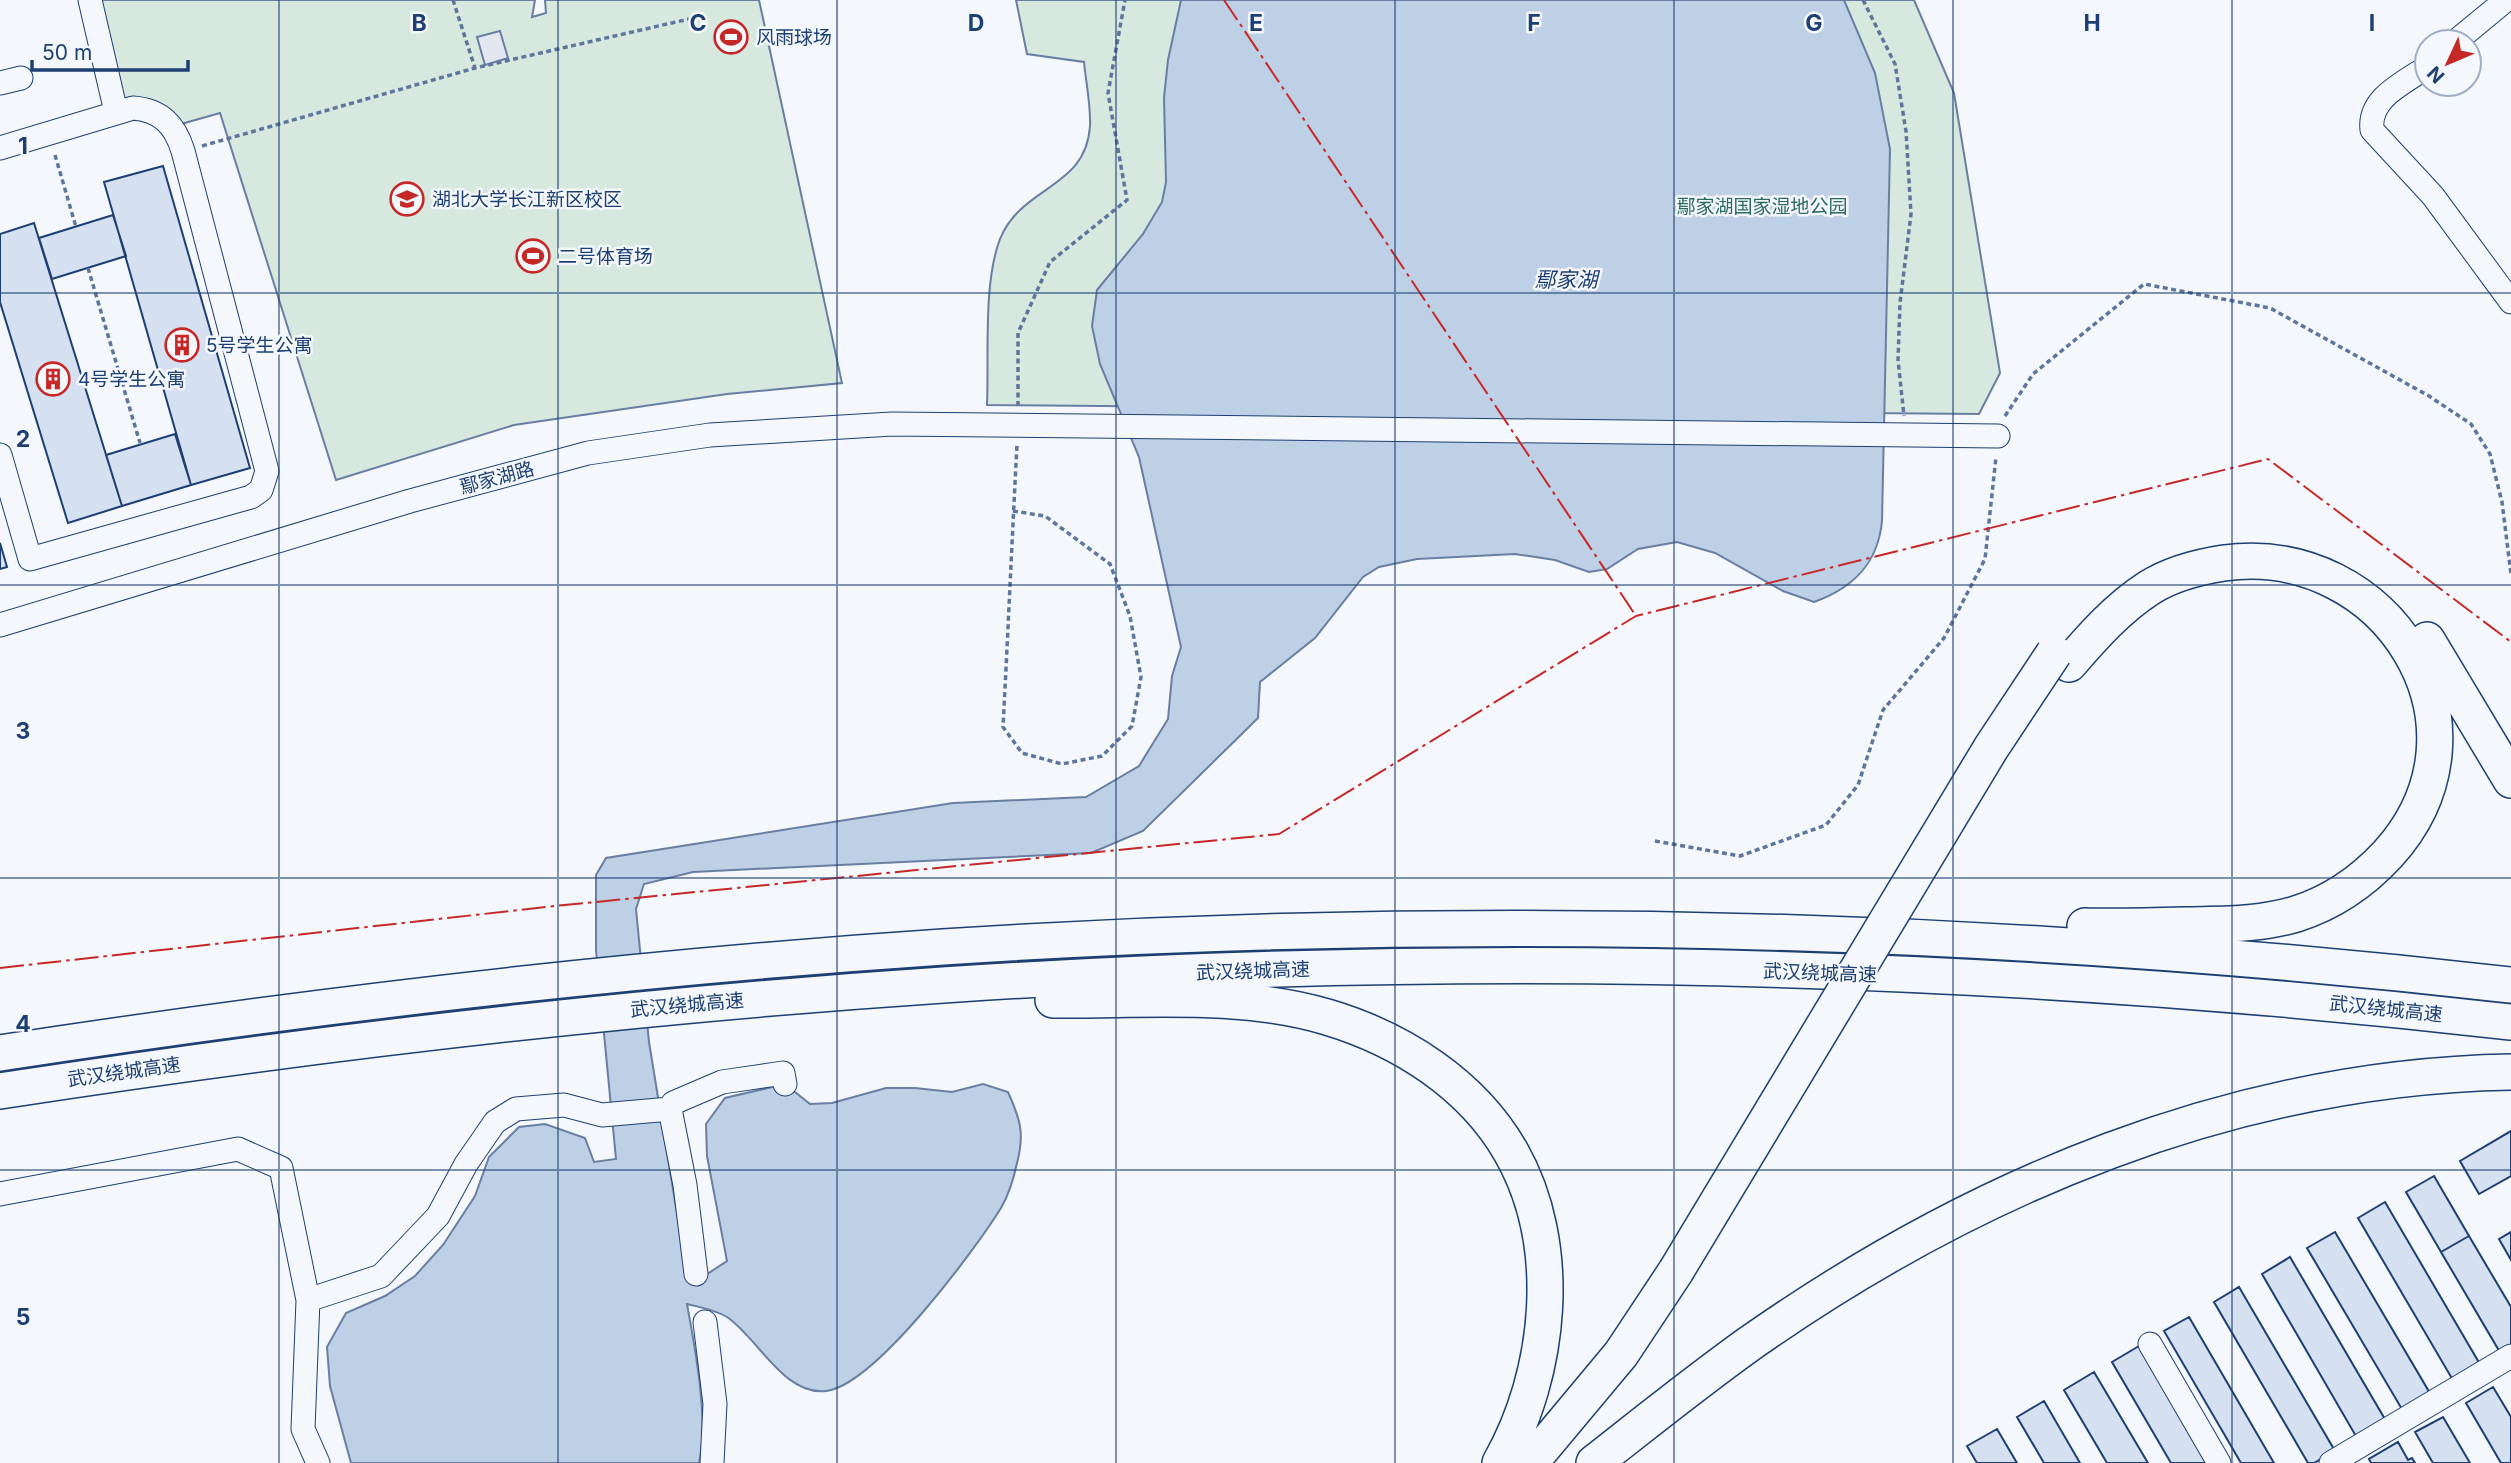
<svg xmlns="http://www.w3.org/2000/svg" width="2511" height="1463" font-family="Inter,'Noto Sans SC',sans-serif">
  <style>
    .green { fill: #d7e8df; stroke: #687fa3; stroke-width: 2 }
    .parking { fill: #e3e8f0; stroke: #687fa3; stroke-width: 2 }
    .water { fill: #bed0e5; stroke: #687fa3; stroke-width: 2 }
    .building { fill: #d5e0f0; stroke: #1d3f73; stroke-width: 2 }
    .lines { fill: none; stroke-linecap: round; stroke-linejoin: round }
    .minor-casing { stroke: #1d3f73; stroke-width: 25 }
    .highway-casing { stroke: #1d3f73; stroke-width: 38 }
    .path { stroke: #5e769c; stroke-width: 3.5; stroke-dasharray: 5 3.5; stroke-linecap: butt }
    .minor { stroke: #f4f7fb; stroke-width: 23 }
    .highway { stroke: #f4f7fb; stroke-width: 35 }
    .highway-bridge-casing { stroke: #1d3f73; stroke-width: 38; stroke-linecap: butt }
    .highway-bridge { stroke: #f4f7fb; stroke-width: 35 }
    .power { stroke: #c62828; stroke-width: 2; stroke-dasharray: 24 5 3.5 5; stroke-linecap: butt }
    .grid { fill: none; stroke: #1d3f73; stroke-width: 2; stroke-opacity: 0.55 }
    .labels { text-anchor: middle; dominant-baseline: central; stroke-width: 5; stroke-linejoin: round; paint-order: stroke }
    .poi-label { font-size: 19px; fill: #1d3f73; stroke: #f4f7fb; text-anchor: start }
    .park-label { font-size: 19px; fill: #2c6c60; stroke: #f4f7fb }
    .street-label { font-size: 19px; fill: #1d3f73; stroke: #f4f7fb }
    .water-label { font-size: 21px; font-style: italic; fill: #1d3f73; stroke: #f4f7fb }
    .grid-label { font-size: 23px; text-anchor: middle; font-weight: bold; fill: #1d3f73; stroke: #f4f7fb; stroke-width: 5; stroke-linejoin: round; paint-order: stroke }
  </style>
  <rect width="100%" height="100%" fill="#f4f7fb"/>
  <!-- green -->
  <path class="green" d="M90 0H535L532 17 546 13 545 0H759L842 383 727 394 514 425 336 480 220 113 181 124C161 100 144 94 114 102Z
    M1016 0H1914L1954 93 2000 373 1979 414 987 405C989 357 983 283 1000 239 1022 185 1086 189 1090 126 1091 106 1086 83 1084 62L1027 54Z"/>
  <!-- parking -->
  <path class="parking" d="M500 31 508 58 485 65 477 37Z"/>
  <!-- water -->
  <path class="water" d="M1181 0H1844L1875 73 1890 149 1882 521C1878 563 1854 588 1814 602L1783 591 1715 553 1677 542 1638 549 1607 569 1589 572 1555 560 1515 554 1417 559 1379 567 1363 577 1315 638 1260 682 1258 718 1143 831 1091 853 693 872 644 884 636 909 649 1042 688 1281 698 1280 727 1261 707 1156 706 1124 725 1098 785 1084 810 1104 832 1103 886 1088H915L952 1092 983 1084 1008 1092C1020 1119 1025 1133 1017 1163 1014 1177 1008 1196 1001 1208 975 1250 875 1385 826 1391 784 1396 758 1338 727 1317 716 1310 699 1307 687 1304 695 1348 709 1420 699 1463H351L330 1386 327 1347 346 1313 385 1296 415 1276 443 1245 475 1196 489 1157 519 1127 545 1124 585 1138 594 1162 616 1159 596 950V875L606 858 953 803 1086 797 1139 766 1168 719 1172 676 1181 647 1139 457 1100 364 1092 326 1097 290 1143 234 1162 202 1166 182 1164 98 1168 60Z"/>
  <!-- building -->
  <path class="building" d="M163 166 250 468 191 485 104 182Z
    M113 215 126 256 52 279 39 238Z
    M34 223 122 506 68 523 0 302V234Z
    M175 434 191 485 122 506 106 455Z
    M0 543 7 567 0 569Z
    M2511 1131V1176L2479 1194 2460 1161Z
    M2434 1176 2469 1236 2441 1252 2406 1192Z
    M2385 1202 2481 1366 2454 1382 2358 1218Z
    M2335 1232 2431 1395 2403 1411 2307 1248Z
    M2511 1232V1260L2499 1239Z
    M2469 1236 2511 1307V1348L2501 1354 2441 1252Z
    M2290 1257 2386 1421 2357 1438 2262 1274Z
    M2239 1287 2335 1451 2314 1463H2308L2214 1302Z
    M2189 1317 2274 1463H2241L2164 1331Z
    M2139 1346 2208 1463H2171L2112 1362Z
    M2094 1372 2148 1463H2107L2064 1390Z
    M2493 1387 2511 1417V1463H2501L2466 1403Z
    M2044 1401 2080 1463H2044L2017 1417Z
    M2443 1417 2470 1463H2433L2415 1432Z
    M1997 1429 2017 1463H1977L1967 1446Z
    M2398 1442 2408 1460 2412 1458 2415 1463H2371L2369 1459Z"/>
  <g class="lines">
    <defs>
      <path id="minor" d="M90 0 116 112
        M2455 42 2506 0
        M2427 67C2404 83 2368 98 2372 130L2433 196 2511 302
        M0 83 21 78
        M0 148 133 108C161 110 175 125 183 151L267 471 261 490 251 497 30 559 0 455
        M0 625 410 501 588 453 710 435 892 424 1998 436
        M670 1109 685 1185 696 1274
        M0 1194 238 1149 281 1168 308 1300 303 1429 318 1463
        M308 1300 381 1276 438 1216 466 1164 495 1122 516 1109 564 1105 602 1115 670 1109 673 1103 722 1082 783 1073 785 1084
        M705 1322 715 1404 712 1463
        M2150 1344 2219 1463
        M2331 1463 2511 1356"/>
      <path id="highway" d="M2427 640 2511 780
        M2069 664C2093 636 2118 608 2149 588 2171 574 2198 567 2224 563 2387 541 2504 726 2388 854 2363 881 2331 903 2296 914 2260 925 2223 924 2186 925 2152 926 2119 927 2085 926
        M1053 1000C1142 1001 1240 991 1327 1017 1401 1039 1472 1084 1511 1152 1564 1245 1551 1373 1500 1463
        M0 1053C313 1005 627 968 943 947 1465 913 1992 926 2511 985
        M0 1091C313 1043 627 1006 943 985 1464 950 1992 963 2511 1022
        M1530 1463 1621 1354 1676 1271
        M1594 1463C1645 1423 1696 1382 1749 1344 1974 1186 2233 1077 2511 1072"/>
    </defs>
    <!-- minor casing -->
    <use href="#minor" class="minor-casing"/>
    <!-- highway casing -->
    <use href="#highway" class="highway-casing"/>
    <!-- path -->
    <path class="path" d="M453 0 475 68
      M1863 0 1895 64 1906 131 1911 214 1900 303 1898 360 1904 416
      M202 146 475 68 689 19
      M55 155 76 227
      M88 268 140 443
      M1018 406V333L1050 262 1127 200 1108 93 1125 0
      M2005 416 2033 374 2144 284 2270 308 2429 396 2471 424 2490 454 2502 502 2511 574
      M1013 511 1045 516 1110 564 1130 616 1141 677 1132 726 1102 756 1062 764 1022 753 1003 727C1008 633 1012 539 1017 445
      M1655 841 1740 856 1826 825 1858 785 1883 710 1944 638 1985 559 1996 457"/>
    <!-- minor -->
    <use href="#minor" class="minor"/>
    <!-- highway -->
    <use href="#highway" class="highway"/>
    <defs>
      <path id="highway-bridge" d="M1676 1271 1991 748 2054 653"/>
    </defs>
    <!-- highway-bridge casing -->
    <use href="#highway-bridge" class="highway-bridge-casing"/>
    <!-- highway-bridge -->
    <use href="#highway-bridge" class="highway-bridge"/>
    <!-- power -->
    <path class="power" d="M1224 0 1636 616
      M0 968 555 906 1279 834 1636 616 2268 459 2511 642"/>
  </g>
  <!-- grid -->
  <path class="grid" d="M279 0V1463M558 0V1463M837 0V1463M1116 0V1463M1395 0V1463M1674 0V1463M1953 0V1463M2232 0V1463M0 293H2511M0 585H2511M0 878H2511M0 1170H2511"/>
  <!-- icons -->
  <defs>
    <symbol id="stadium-ring" viewBox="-11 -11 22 22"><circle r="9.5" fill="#f4f7fb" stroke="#c62828" stroke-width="1.5"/><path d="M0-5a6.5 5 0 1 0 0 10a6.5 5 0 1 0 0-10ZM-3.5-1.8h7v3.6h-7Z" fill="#c62828"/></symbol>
    <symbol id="university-ring" viewBox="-11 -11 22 22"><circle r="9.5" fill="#f4f7fb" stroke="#c62828" stroke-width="1.5"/><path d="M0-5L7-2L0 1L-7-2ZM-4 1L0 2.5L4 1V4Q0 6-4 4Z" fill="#c62828"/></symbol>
    <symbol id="building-ring" viewBox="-11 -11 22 22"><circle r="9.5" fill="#f4f7fb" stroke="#c62828" stroke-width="1.5"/><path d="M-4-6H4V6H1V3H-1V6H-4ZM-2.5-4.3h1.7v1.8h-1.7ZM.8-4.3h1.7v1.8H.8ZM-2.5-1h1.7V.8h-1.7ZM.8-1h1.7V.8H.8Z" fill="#c62828"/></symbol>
  </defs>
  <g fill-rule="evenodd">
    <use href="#stadium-ring" x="712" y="18" width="38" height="38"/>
    <use href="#university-ring" x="388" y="180" width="38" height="38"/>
    <use href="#stadium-ring" x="514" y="237" width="38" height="38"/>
    <use href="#building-ring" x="163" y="326" width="38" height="38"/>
    <use href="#building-ring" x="34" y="360" width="38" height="38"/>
  </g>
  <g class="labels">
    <!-- poi labels -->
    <g class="poi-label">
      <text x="756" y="37">风雨球场</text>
      <text x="432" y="199">湖北大学长江新区校区</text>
      <text x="558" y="256">二号体育场</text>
      <text x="206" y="345">5号学生公寓</text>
      <text x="78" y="379">4号学生公寓</text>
    </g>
    <!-- park labels -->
    <g class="park-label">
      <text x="1762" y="206">鄢家湖国家湿地公园</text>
    </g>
    <!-- street labels -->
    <g class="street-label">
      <text transform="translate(497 478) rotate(-15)">鄢家湖路</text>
      <text transform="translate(1253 971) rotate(-2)">武汉绕城高速</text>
      <text transform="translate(1820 973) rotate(2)">武汉绕城高速</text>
      <text transform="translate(687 1005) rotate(-5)">武汉绕城高速</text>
      <text transform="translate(2386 1009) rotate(6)">武汉绕城高速</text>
      <text transform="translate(124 1072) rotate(-8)">武汉绕城高速</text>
    </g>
    <!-- water labels -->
    <g class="water-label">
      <text x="1566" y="279">鄢家湖</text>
    </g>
  </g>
  <g class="grid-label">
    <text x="419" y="31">B</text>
    <text x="698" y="31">C</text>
    <text x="976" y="31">D</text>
    <text x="1256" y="31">E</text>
    <text x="1534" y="31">F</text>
    <text x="1814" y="31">G</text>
    <text x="2092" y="31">H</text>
    <text x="2372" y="31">I</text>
    <text x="23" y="154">1</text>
    <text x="23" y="447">2</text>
    <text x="23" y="739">3</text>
    <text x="23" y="1032">4</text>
    <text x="23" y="1325">5</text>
  </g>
  <!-- north arrow -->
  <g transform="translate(2448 63) rotate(226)"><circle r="33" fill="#f4f7fb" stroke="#9eadc5" stroke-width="2"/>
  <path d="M0-5L12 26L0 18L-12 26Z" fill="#c62828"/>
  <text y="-10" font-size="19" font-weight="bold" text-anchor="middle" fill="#1d3f73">N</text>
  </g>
  <!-- scale -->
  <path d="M32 60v10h156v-10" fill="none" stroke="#1d3f73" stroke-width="3.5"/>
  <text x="42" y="60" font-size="21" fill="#1d3f73" stroke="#f4f7fb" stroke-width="5" paint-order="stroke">50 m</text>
</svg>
